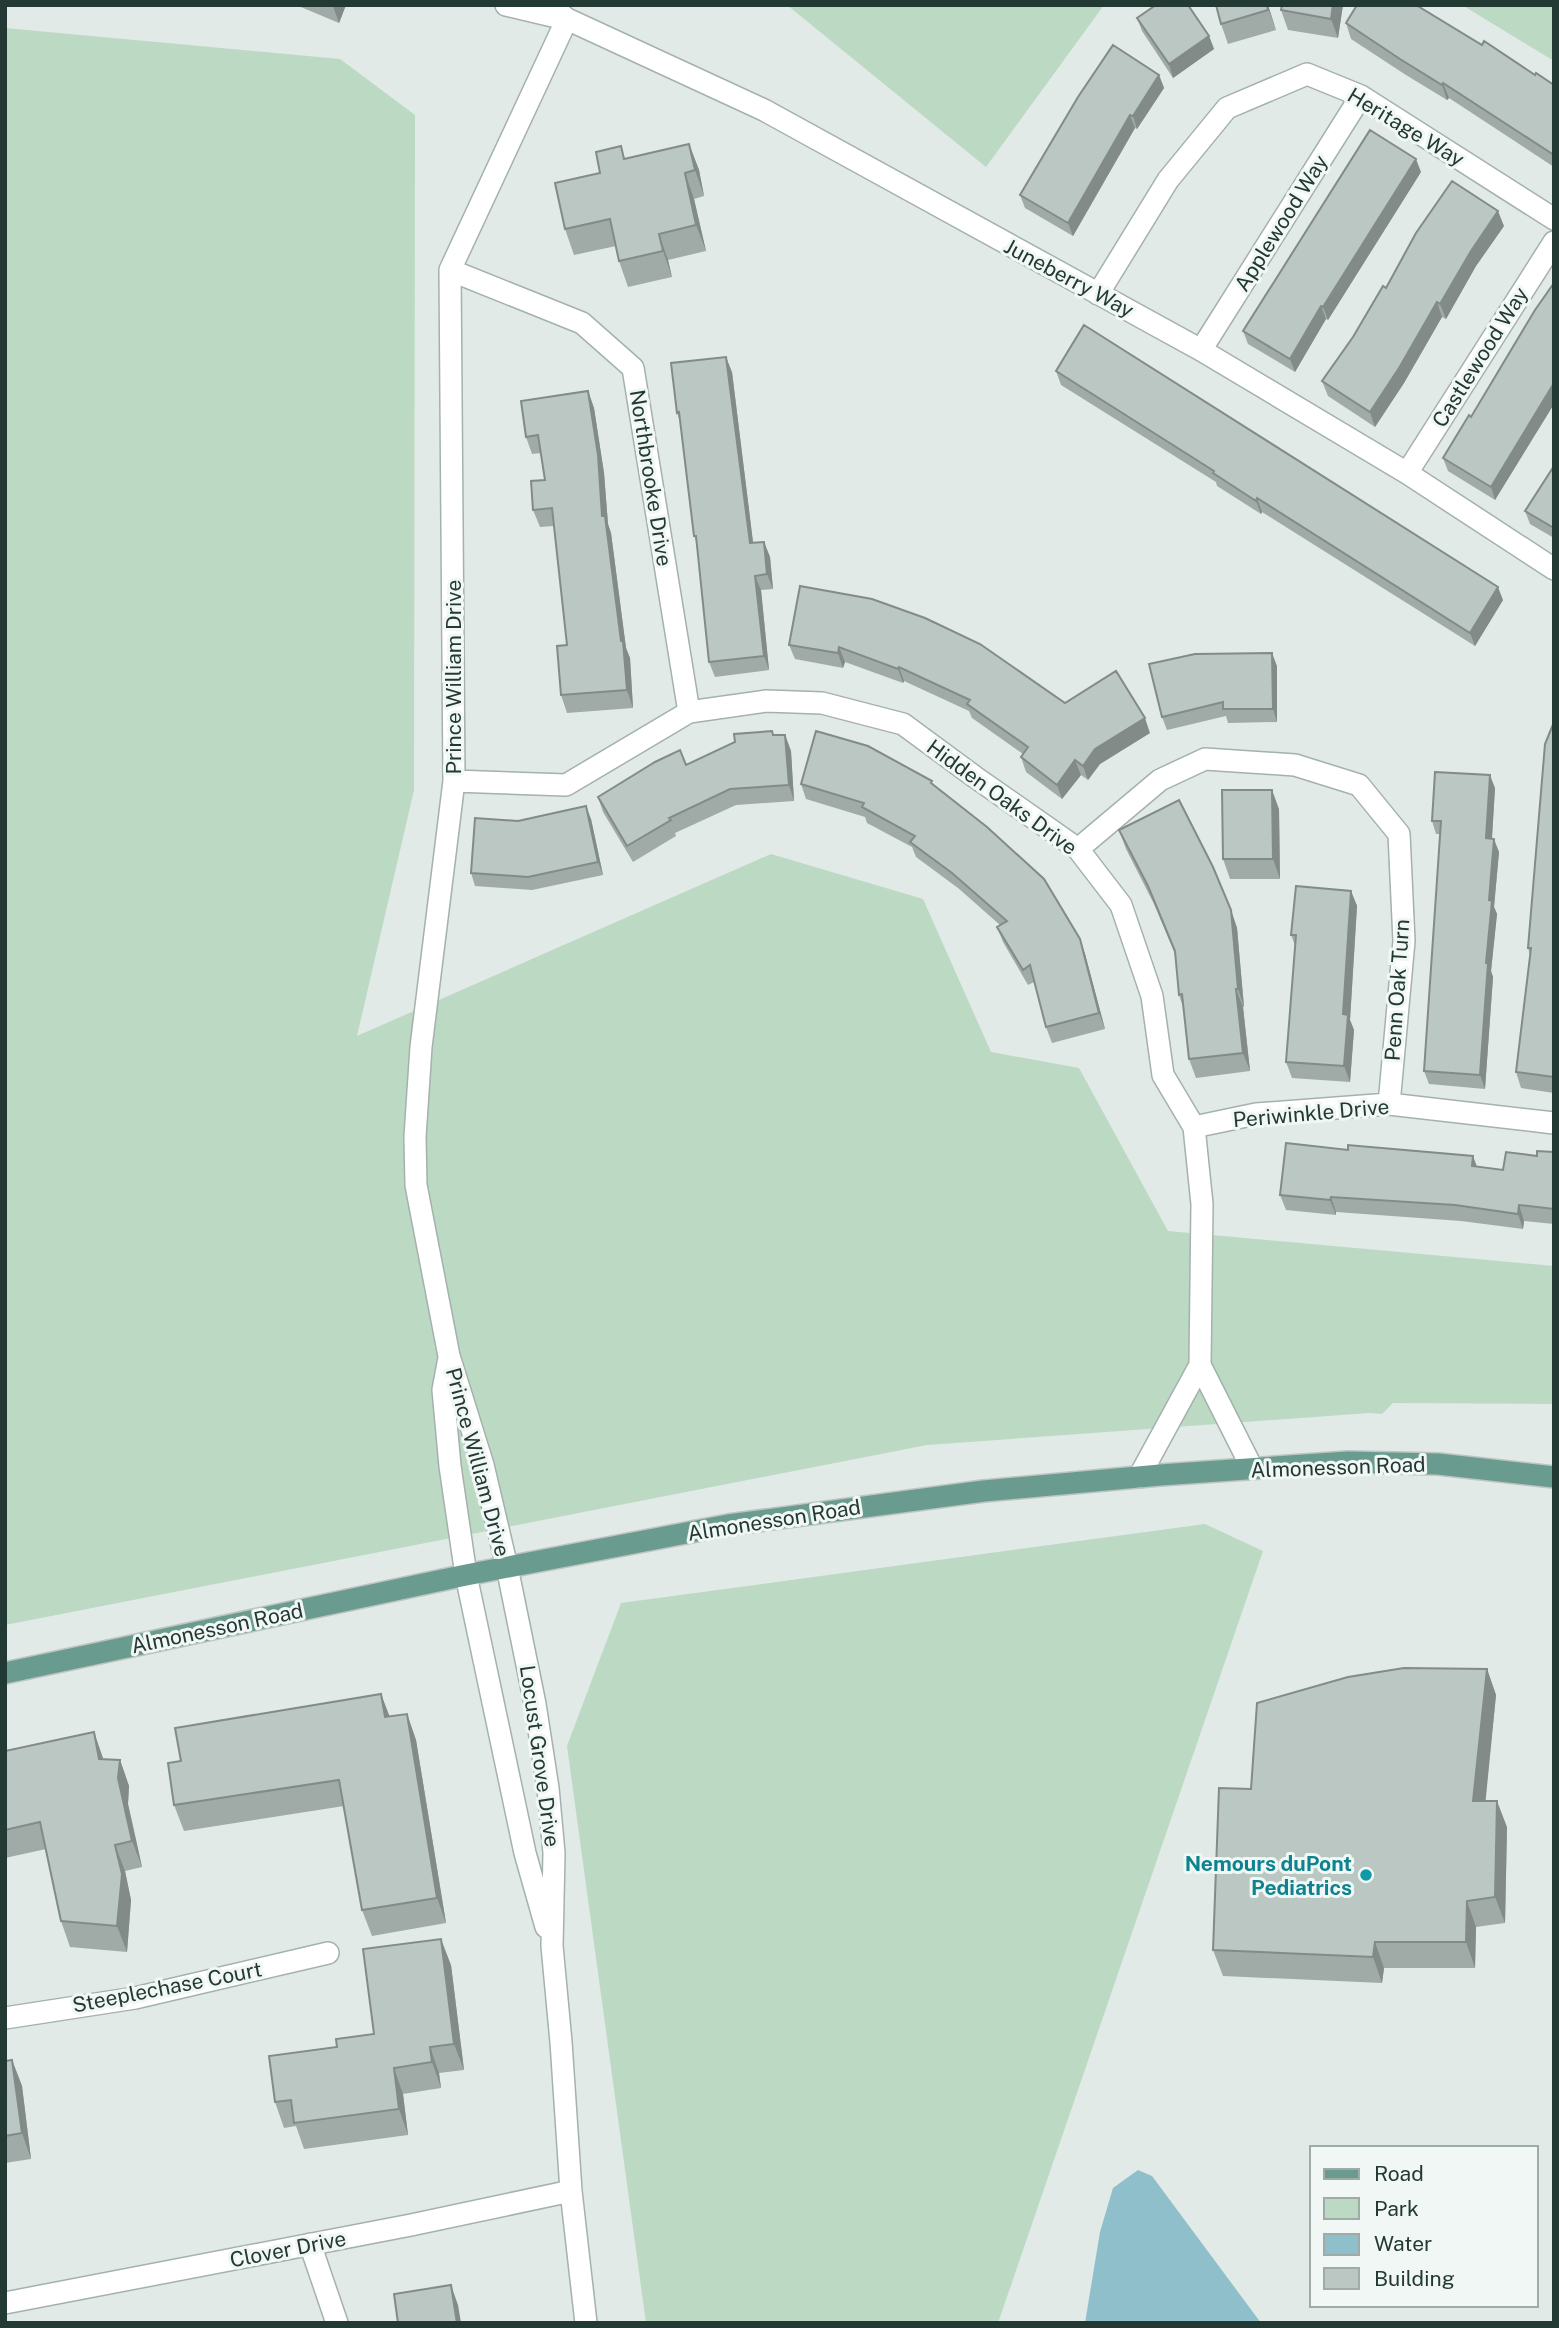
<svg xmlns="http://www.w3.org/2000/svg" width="1559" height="2328" font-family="'Public Sans',sans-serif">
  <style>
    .green { fill: #bcd9c4 }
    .water { fill: #8ebfca }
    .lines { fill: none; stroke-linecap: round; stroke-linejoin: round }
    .minor-casing { stroke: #a4b1ad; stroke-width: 24 }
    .major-casing { stroke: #bdc4c2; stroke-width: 24 }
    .minor { stroke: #fff; stroke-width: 21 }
    .major { stroke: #6a9b8f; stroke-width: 21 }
    .wall { fill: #a0aba7 }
    .shaded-wall { fill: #828b88 }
    .building { fill: #bac7c2; stroke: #828b88; stroke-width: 2 }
    .culture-dot { fill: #0f9aa8; stroke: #f1f7f4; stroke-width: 2.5 }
    .labels { text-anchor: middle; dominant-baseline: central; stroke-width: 6; stroke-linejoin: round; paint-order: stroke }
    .street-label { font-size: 21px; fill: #233933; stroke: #f1f7f4 }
    .culture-label { font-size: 21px; font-weight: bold; fill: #0d838f; stroke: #f1f7f4; text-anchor: end }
  </style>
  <rect width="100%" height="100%" fill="#e1eae6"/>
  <!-- green -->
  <path class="green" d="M787 5H1104L986 167Z
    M1462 5H1554V61Z
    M5 28 340 59 415 115 414 790 357 1036 771 854 923 899 991 1052 1079 1068 1168 1231 1554 1266V1404L1393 1403 1382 1414 1369 1413 927 1445 5 1625Z
    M1205 1524 1263 1551 998 2323H646L567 1746 621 1603Z"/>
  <!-- water -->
  <path class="water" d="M1138 2170 1152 2176 1261 2323H1085L1100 2232 1113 2188Z"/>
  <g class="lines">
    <defs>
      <path id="minor" d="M506 5 561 18
        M549 5 567 19 764 110 1201 350 1407 473 1554 569
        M567 19 450 270 454 781 421 1047 415 1137 416 1185 449 1356 483 1465 507 1567 535 1704 548 1788 554 1853 552 1946 561 2042 571 2191 586 2323
        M450 270 582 323 633 368 689 712
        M1098 294 1168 180 1227 108 1307 74 1361 96 1554 219
        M1201 350 1361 96
        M1407 473 1554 242
        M454 781 566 785 689 712 766 701 822 703 903 724 975 777 1078 849 1121 905 1152 996 1163 1075 1194 1127 1202 1204 1200 1365 1252 1468
        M1078 849 1160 780 1205 759 1295 765 1359 785 1399 834 1404 941 1389 1104
        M1194 1127 1256 1114 1389 1104 1554 1123
        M449 1358 443 1390 450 1466 466 1575 525 1853 546 1927
        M1139 1477 1200 1365
        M5 2018 135 1998 328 1953
        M310 2244 337 2323
        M5 2303 411 2225 571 2191"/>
      <path id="major" d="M5 1673 466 1575 728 1525 984 1491 1160 1475 1348 1462 1438 1464 1554 1477"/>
    </defs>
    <!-- minor casing -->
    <use href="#minor" class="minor-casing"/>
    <!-- major casing -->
    <use href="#major" class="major-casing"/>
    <!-- minor -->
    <use href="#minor" class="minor"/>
    <!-- major -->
    <use href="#major" class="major"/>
  </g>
  <!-- wall -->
  <path class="wall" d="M296 5H346L339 23Z
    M1268 5 1276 30 1228 44 1221 24Z
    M1343 5 1338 38 1288 30 1281 10Z
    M1137 18 1209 36 1214 49 1173 78 1142 31Z
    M1346 23 1482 45 1554 85V167L1449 98 1447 100 1406 75 1351 39Z
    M1159 75 1164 88 1137 129 1135 128 1073 236 1025 208 1020 195Z
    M689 144 699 170 704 196 694 199 706 251 668 260 672 277 628 287 619 261 616 246 574 255 565 229 600 173 626 159Z
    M1421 172 1328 320 1326 319 1295 372 1248 344 1243 331Z
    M1504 226 1476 266 1446 319 1442 317 1404 383 1375 427 1328 396 1322 381 1386 288Z
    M1554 283V404L1495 500 1448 471 1443 458 1471 417Z
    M1056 371 1503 600 1475 646 1262 512 1261 514 1217 486 1216 482 1061 385Z
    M732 372 753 543 764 542 770 557 773 589 761 590 769 670 715 677 709 662 697 544 694 536 681 424 677 413Z
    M588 391 594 408 604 473 608 524 611 533 626 648 630 658 633 708 567 713 561 695 567 645 554 526 540 527 533 510 545 480 541 453 532 454 526 437Z
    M1554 466V538L1530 524 1525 511Z
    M800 586 1065 703 1150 733 1100 764 1088 780 1081 775 1062 799 1026 772 1021 757 1023 754 972 718 969 711 904 681 903 683 845 662 843 668 795 659 789 645Z
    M1277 666V722L1228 723 1226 716 1167 730 1162 717Z
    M1554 722V1093L1521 1088 1516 1072 1530 955 1528 948Z
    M772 731 774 735H785L791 751 794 801 736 805 675 833 676 836 633 862 603 812 598 797 686 765Z
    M801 784H933L1080 939 1085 954 1105 1029 1052 1043 1046 1027 1034 982 1028 985 1003 942 997 927 1000 925 958 888 916 857 912 847 867 823 865 817 806 799Z
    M1495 788 1492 839 1499 852 1494 907 1497 914 1491 971 1493 977 1485 1089 1429 1084 1424 1071 1440 834H1436L1432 821Z
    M1279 809 1280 879H1230L1223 859Z
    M591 819 603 875 532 890 475 886 471 873 518 821Z
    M1119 830 1231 910 1237 928 1244 1007H1243L1250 1071 1196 1078 1189 1059 1183 1007 1179 995 1175 954 1154 904 1126 849Z
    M1351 891 1357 906 1350 1020 1354 1030 1350 1082 1292 1078 1286 1062 1295 945 1291 935Z
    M1554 1152V1224L1524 1221 1523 1229 1461 1221 1336 1212V1215L1286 1210 1280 1195 1477 1167 1503 1170 1537 1156Z
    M1487 1669 1496 1695 1485 1801 1507 1827 1505 1923 1476 1927 1475 1968H1384L1382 1983 1223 1976 1213 1950 1251 1789Z
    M381 1694 389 1717 407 1714 416 1740 446 1923 372 1936 362 1910 344 1806 184 1831 174 1805 181 1761Z
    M5 1751 120 1760 129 1786 128 1804 142 1867 125 1871 131 1900 127 1952 70 1947 61 1921 46 1849 5 1858Z
    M451 1965 464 2070 439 2073 441 2088 403 2094 408 2135 304 2149 296 2126 284 2128 275 2102 374 2034Z
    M12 2060 22 2086 31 2159 5 2163V2061Z"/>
  <!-- shaded-wall -->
  <path class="shaded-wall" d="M333 5H346L339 23 333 6Z
    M1267 5H1268L1276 30Z
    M1333 5H1343L1338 38 1331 19Z
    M1209 36 1214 49 1173 78 1169 64Z
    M1159 75 1164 88 1137 129 1133 116Z
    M1443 83 1449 98 1447 100 1442 85Z
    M1130 115 1135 128 1073 236 1068 223Z
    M689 144 699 170 704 196 695 170Z
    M1416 159 1421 172 1328 320 1323 307Z
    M685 173 694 199 706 251 696 225Z
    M1498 211 1504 226 1476 266 1446 319 1440 304 1471 251Z
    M659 234 668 260 672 277 663 251Z
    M1437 302 1442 317 1404 383 1375 427 1370 412Z
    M1321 306 1326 319 1295 372 1290 359Z
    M726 357 732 372 755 558 750 543Z
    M1554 383V404L1495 500 1491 487Z
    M588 391 594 408 604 473 608 524 611 533 626 648 630 658 633 708 627 690 621 641 602 516Z
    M1257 498 1262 512 1261 514 1256 501Z
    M764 542 770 557 773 589 767 574Z
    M755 576 761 590 769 670 764 656Z
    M1498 587 1503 600 1475 646 1470 633Z
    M839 647 845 662 843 668 838 653Z
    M1272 653 1277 666V722L1273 709Z
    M899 667 904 681 903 683 898 669Z
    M1145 718 1150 733 1100 764 1088 780 1083 766 1095 749Z
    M785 735 791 751 794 801 789 785Z
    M1075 760 1081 775 1062 799 1057 785Z
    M1490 775 1495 788 1491 852 1486 838Z
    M1272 790 1279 809 1280 879 1273 859Z
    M586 806 591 819 603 875 598 862Z
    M1494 839 1499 852 1494 907 1497 914 1491 971 1493 977 1485 1089 1480 1075 1489 900Z
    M1351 891 1357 906 1350 1020 1354 1030 1350 1082 1344 1066 1343 1014Z
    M1231 910 1237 928 1244 1007 1238 989Z
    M1080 939 1085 954 1105 1029 1099 1013Z
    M1236 989 1243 1007 1250 1071 1243 1053Z
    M1473 1156 1479 1172 1472 1166Z
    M1331 1197 1336 1212V1215L1330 1200Z
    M1519 1205 1524 1221 1523 1229 1518 1214Z
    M1487 1669 1496 1695 1483 1827 1473 1801Z
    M381 1694 391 1720 385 1717Z
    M407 1714 416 1740 446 1923 437 1898Z
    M94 1732 103 1758 109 1785 99 1759Z
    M120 1760 129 1786 128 1804 142 1867 132 1841 118 1778Z
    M1497 1801 1507 1827 1505 1923 1495 1897Z
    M115 1845 125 1871 131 1900 127 1952 117 1926Z
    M1467 1901 1476 1927 1475 1968 1466 1942Z
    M441 1939 451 1965 464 2070 454 2044Z
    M1375 1942 1384 1968 1382 1983 1373 1957Z
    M430 2047 439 2073 441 2088 432 2062Z
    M12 2060 22 2086 31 2159 22 2133Z
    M394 2068 403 2094 408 2135 399 2109Z
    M451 2285 458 2305 461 2323H457Z"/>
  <!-- building -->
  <path class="building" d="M1156 5H1188L1209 36 1169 64 1137 18Z
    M1216 5H1267L1268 10 1221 24Z
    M1282 5H1333L1331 19 1281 10Z
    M1357 5H1416L1482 45 1484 41 1535 75 1536 73 1554 85V155L1443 83 1442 85 1400 59 1346 23Z
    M1113 45 1159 75 1133 116 1130 115 1068 223 1020 195 1078 97Z
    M1370 130 1416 159 1323 307 1321 306 1290 359 1243 331Z
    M689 144 695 170 685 173 696 225 659 234 663 251 619 261 610 219 565 229 555 183 600 173 596 152 621 146 624 159Z
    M1452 181 1498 211 1471 251 1440 304 1437 302 1399 368 1370 412 1322 381 1353 337 1383 286 1386 288 1416 233Z
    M1554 283V383L1491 487 1443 458 1469 415 1471 417 1535 310Z
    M1084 325 1498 587 1470 633 1257 498 1256 501 1213 473 1214 471 1056 371Z
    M726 357 750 543 764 542 767 574 755 576 764 656 709 662 696 536H694L679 412 677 413 671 363Z
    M588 391 598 455 602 516H605L621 641H623L627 690 561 695 557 646 567 645 552 508 533 510 531 481 545 480 538 435 526 437 521 401Z
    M1554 466V528L1525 511Z
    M800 586 872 599 925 618 980 644 1065 703 1116 671 1145 718 1095 749 1083 766 1075 760 1057 785 1021 757 1028 747 967 704 970 700 899 667 898 669 839 647 838 653 789 645Z
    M1272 653 1273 709H1223V702L1162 717 1149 664 1195 654Z
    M1554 722V1077L1516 1072 1531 948H1528L1545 744Z
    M772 731 773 735H785L789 785 730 789 669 818 671 820 627 846 598 797 655 762 680 750 686 765 735 742 734 734Z
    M816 731 868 746 932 781 931 783 987 827 1044 879 1080 939 1099 1013 1046 1027 1030 965 1023 970 997 927 1007 921 952 873 910 842 915 836 862 807 864 803 801 784Z
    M1435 772 1490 775 1486 838 1494 839 1489 900 1492 901 1486 963H1488L1480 1075 1424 1071 1441 821H1432Z
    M1222 790H1272L1273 859H1223Z
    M1179 800 1213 867 1231 910 1238 989H1236L1243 1053 1189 1059 1182 994 1179 995 1175 951 1148 886 1119 830Z
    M586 806 598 862 528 877 471 873 475 818 518 821Z
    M1296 886 1351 891 1343 1014 1348 1015 1344 1066 1286 1062 1296 935H1291Z
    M1286 1143 1348 1150V1145L1473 1156 1472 1166 1503 1170 1506 1152 1537 1156V1151L1554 1152V1209L1519 1205 1518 1214 1455 1205 1331 1197 1330 1200 1280 1195Z
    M1404 1668 1487 1669 1473 1801H1497L1495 1897 1467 1901 1466 1942H1375L1373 1957 1213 1950 1219 1788 1251 1789 1257 1703 1348 1677Z
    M381 1694 385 1717 407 1714 437 1898 362 1910 339 1780 174 1805 168 1763 181 1761 175 1728Z
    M94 1732 99 1759 120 1760 118 1778 132 1841 115 1845 122 1874 117 1926 61 1921 40 1822 5 1830V1751Z
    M441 1939 454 2044 430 2047 432 2062 394 2068 399 2109 294 2123 291 2100 275 2102 269 2056 337 2047 336 2039 374 2034 363 1949Z
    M12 2060 22 2133 5 2136V2061Z
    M451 2285 457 2323H398L394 2294Z"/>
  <!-- markers -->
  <circle class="culture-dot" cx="1366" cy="1875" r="7"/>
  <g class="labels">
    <!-- street labels -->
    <g class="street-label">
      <text transform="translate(1406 127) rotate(31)">Heritage Way</text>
      <text transform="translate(1281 223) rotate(-58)">Applewood Way</text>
      <text transform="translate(1069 278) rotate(28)">Juneberry Way</text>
      <text transform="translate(1480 357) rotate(-58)">Castlewood Way</text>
      <text transform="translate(651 478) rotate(81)">Northbrooke Drive</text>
      <text transform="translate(453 677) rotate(-90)">Prince William Drive</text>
      <text transform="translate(1002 797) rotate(36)">Hidden Oaks Drive</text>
      <text transform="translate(1397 990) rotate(-86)">Penn Oak Turn</text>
      <text transform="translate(1311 1113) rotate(-5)">Periwinkle Drive</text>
      <text transform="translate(478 1462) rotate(75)">Prince William Drive</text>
      <text transform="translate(1338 1467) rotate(-2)">Almonesson Road</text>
      <text transform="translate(774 1520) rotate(-9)">Almonesson Road</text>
      <text transform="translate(217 1628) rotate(-12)">Almonesson Road</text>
      <text transform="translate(540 1756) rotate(82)">Locust Grove Drive</text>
      <text transform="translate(167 1987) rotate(-11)">Steeplechase Court</text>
      <text transform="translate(288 2249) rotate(-11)">Clover Drive</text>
    </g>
    <!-- culture labels -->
    <g class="culture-label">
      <text x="1352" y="1863">Nemours duPont<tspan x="1352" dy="24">Pediatrics</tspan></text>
    </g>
  </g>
  <!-- border -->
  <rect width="1559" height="2328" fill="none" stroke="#233933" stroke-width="14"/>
  <!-- legend -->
  <rect x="1310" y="2146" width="228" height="161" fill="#f1f7f4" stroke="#9faba7" stroke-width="2"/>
  <rect x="1324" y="2169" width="35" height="10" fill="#6a9b8f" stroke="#9faba7" stroke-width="2"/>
  <text x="1374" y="2181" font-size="21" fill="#233933">Road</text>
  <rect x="1324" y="2198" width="35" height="21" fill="#bcd9c4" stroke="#9faba7" stroke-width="2"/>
  <text x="1374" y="2216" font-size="21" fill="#233933">Park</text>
  <rect x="1324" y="2234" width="35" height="21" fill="#8ebfca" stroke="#9faba7" stroke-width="2"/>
  <text x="1374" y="2251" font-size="21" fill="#233933">Water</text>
  <rect x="1324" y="2268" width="35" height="21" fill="#bac7c2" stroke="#9faba7" stroke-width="2"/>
  <text x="1374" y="2286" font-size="21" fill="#233933">Building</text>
</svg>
